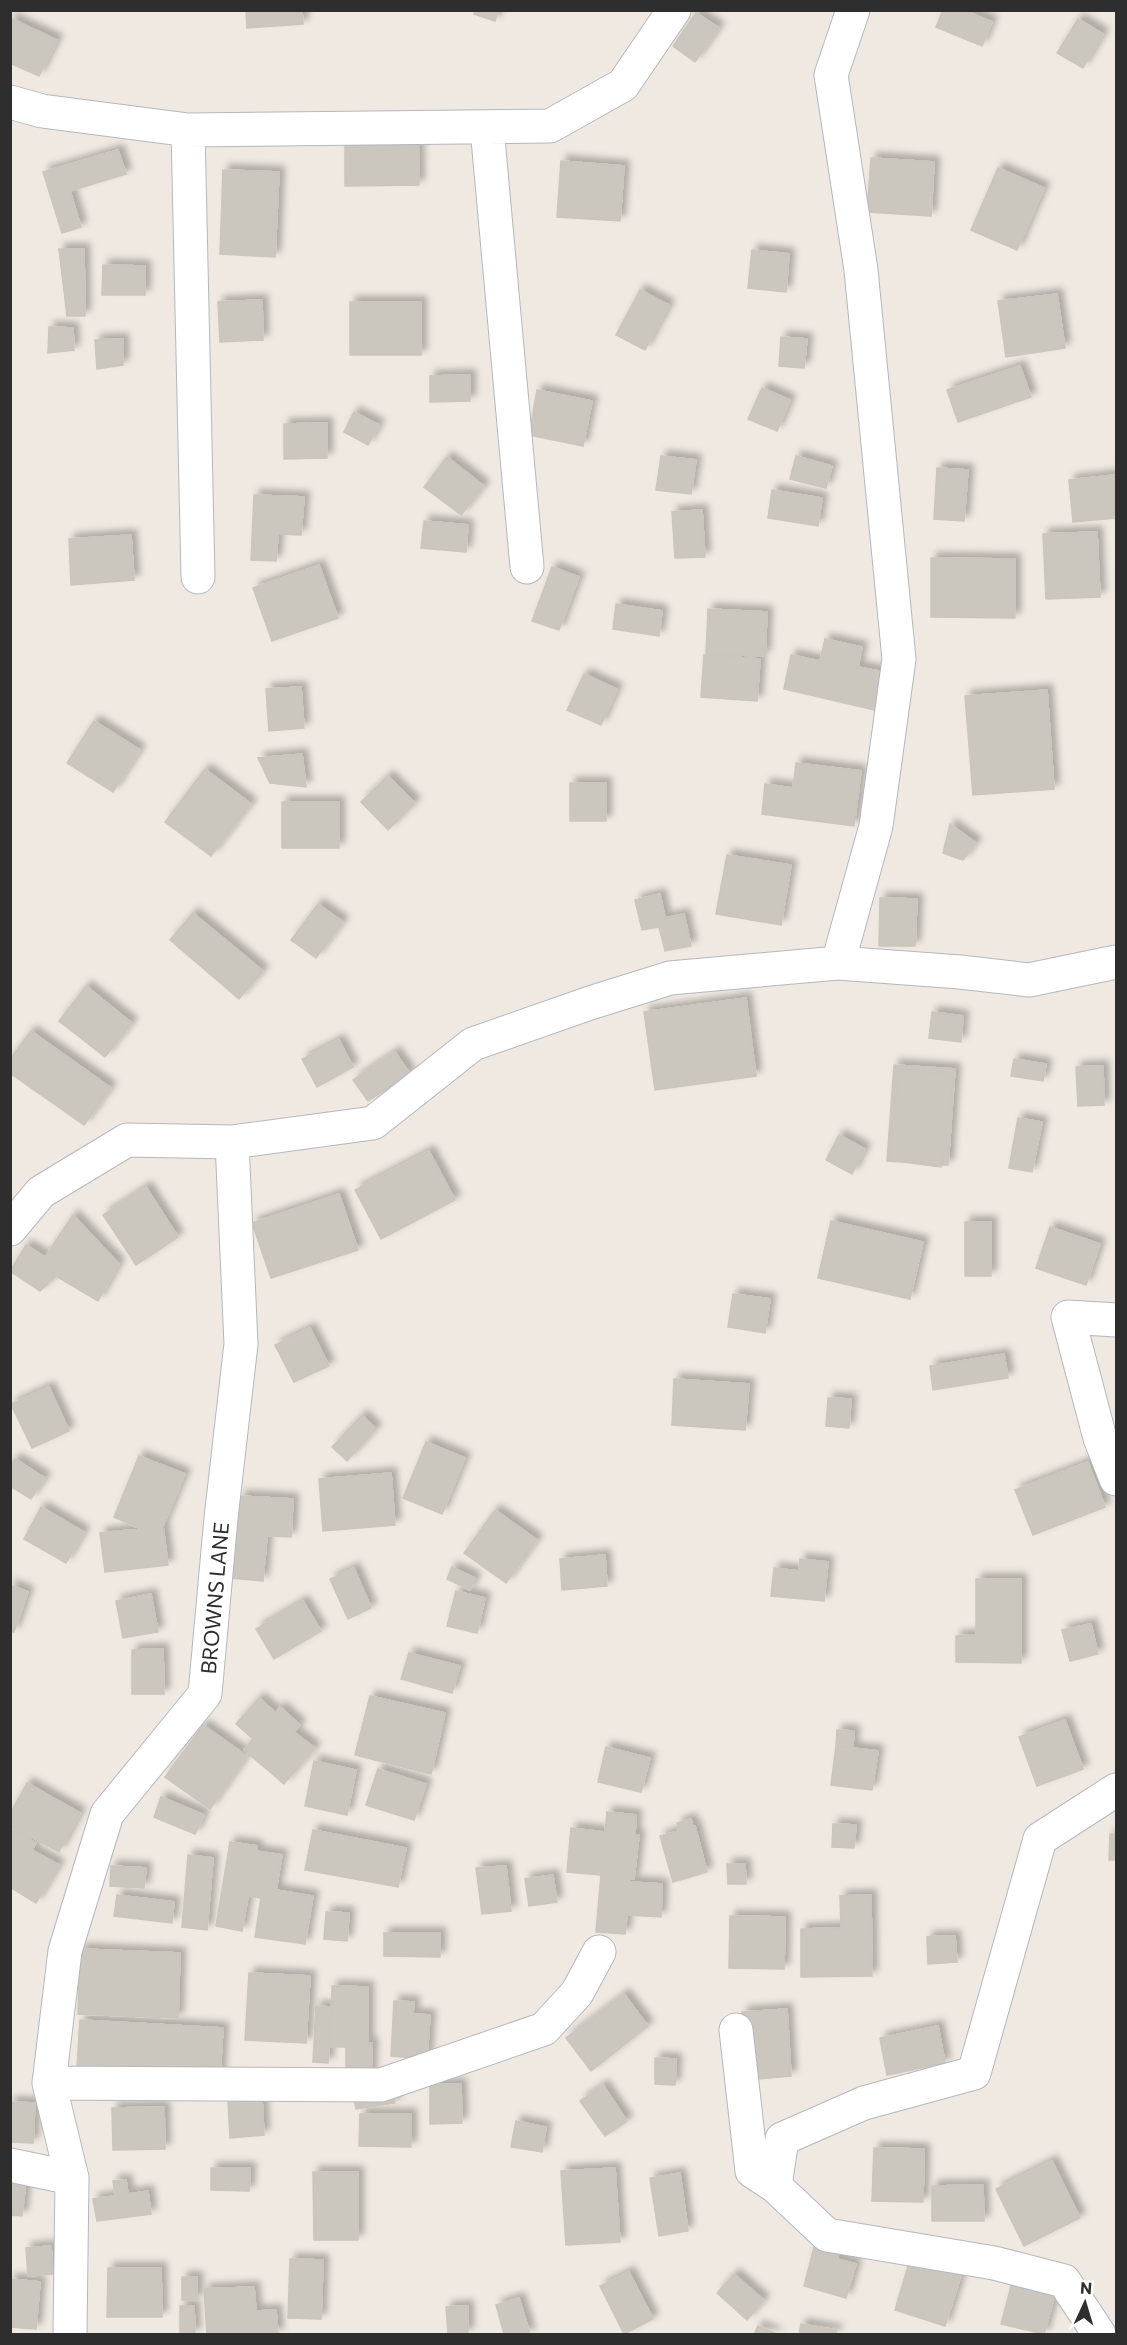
<svg xmlns="http://www.w3.org/2000/svg" width="1127" height="2345" font-family="Commissioner,sans-serif">
  <style>
    .building { fill: #cbc7bf; stroke: #cbc5ba; stroke-width: 1.5; filter: url(#shadow) }
    .lines { fill: none; stroke-linecap: round; stroke-linejoin: round }
    .minor-casing { stroke: #b4b7c1; stroke-width: 35 }
    .minor { stroke: #fff; stroke-width: 33 }
    .labels { text-anchor: middle; dominant-baseline: central; stroke-width: 4.5; stroke-linejoin: round; paint-order: stroke }
    .street-label { font-size: 21px; fill: #2e2e2e; stroke: #fff }
  </style>
  <defs>
    <filter id="shadow"><feDropShadow dx="5.5" dy="-5.5" stdDeviation="3" flood-color="#0004"/></filter>
  </defs>
  <rect width="100%" height="100%" fill="#efe9e1"/>
  <!-- building -->
  <path class="building" d="M246 10H302L303 24 247 28Z
    M475 10H498L495 21 474 14Z
    M943 10H964L992 22 982 46 936 27Z
    M696 13 719 28 695 62 673 46Z
    M10 18 57 40 39 76 10 63Z
    M1078 19 1103 34 1083 68 1057 53Z
    M345 130H418L419 185 345 186Z
    M118 150 126 174 70 191 81 227 62 233 43 172Z
    M871 158 934 162 931 216 867 212Z
    M561 161 624 166 620 221 557 217Z
    M998 168 1044 188 1017 250 971 230Z
    M223 170 279 172 275 257 220 254Z
    M59 249H84L85 316H67Z
    M752 250 789 254 786 292 748 288Z
    M103 265 145 266V295H102Z
    M640 290 669 305 645 350 616 335Z
    M1057 294 1065 348 1006 357 998 301Z
    M262 300 263 340 220 342 218 302Z
    M350 302H421V355H350Z
    M49 327 73 328 74 350 48 353Z
    M781 337 807 339 804 368 779 366Z
    M123 339V365L97 369 95 340Z
    M1020 366 1031 397 958 422 947 390Z
    M470 375V401L430 402V376Z
    M762 388 790 400 777 431 748 419Z
    M537 390 592 401 583 446 529 435Z
    M354 412 379 425 368 445 344 432Z
    M327 423V458L284 459V424Z
    M661 456 696 460 691 494 656 490Z
    M796 456 832 466 826 488 790 479Z
    M447 457 484 486 461 515 424 487Z
    M937 468 968 470 964 521 934 519Z
    M1114 475 1116 518 1073 522 1069 480Z
    M772 490 822 498 818 526 768 518Z
    M254 495 304 497 301 535 278 534 276 561 251 560Z
    M702 510 705 557 675 558 672 512Z
    M424 521 468 525 466 552 421 548Z
    M1097 532 1100 597 1046 599 1043 534Z
    M131 535 134 580 71 585 69 539Z
    M931 558 1015 559V618L931 617Z
    M319 565 338 618 272 641 253 588Z
    M552 567 579 577 559 630 532 621Z
    M616 604 662 611 659 636 613 629Z
    M708 609 767 612 765 656 706 654Z
    M825 639 862 647 858 667 884 672 875 710 784 689 791 655 820 661Z
    M704 655 760 659 757 701 701 697Z
    M584 674 617 689 601 725 567 710Z
    M301 687 304 728 269 731 266 689Z
    M1047 690 1054 789 973 795 965 696Z
    M94 721 140 750 113 792 67 763Z
    M302 754 306 787 270 783 258 758Z
    M796 763 861 771 854 826 762 814 765 784 793 788Z
    M205 769 251 804 211 856 165 822Z
    M388 776 415 803 388 830 361 802Z
    M570 783H606V821H570Z
    M282 802H339V848H282Z
    M950 824 976 843 963 860 943 853Z
    M727 855 791 865 781 925 716 914Z
    M660 894 665 918 684 914 691 946 665 951 659 927 642 930 635 900Z
    M880 898 917 899 915 946H879Z
    M318 904 343 922 316 958 291 940Z
    M193 913 263 971 239 999 170 940Z
    M86 986 132 1023 105 1057 59 1021Z
    M746 998 756 1076 655 1090 644 1012Z
    M932 1012 963 1016 961 1042 929 1038Z
    M31 1031 111 1088 84 1125 10 1073V1059Z
    M339 1040 353 1067 317 1087 302 1059Z
    M395 1052 410 1074 368 1101 353 1080Z
    M1014 1059 1046 1064 1043 1081 1011 1076Z
    M894 1065 955 1069 948 1165 887 1161Z
    M1103 1066 1104 1105 1078 1106 1076 1067Z
    M900 1069 953 1076 941 1167 888 1160Z
    M1018 1118 1042 1122 1032 1172 1009 1168Z
    M839 1135 865 1149 852 1174 826 1160Z
    M429 1151 455 1200 381 1239 355 1190Z
    M146 1187 178 1237 136 1265 103 1215Z
    M339 1194 358 1250 271 1278 252 1223Z
    M73 1215 119 1264 98 1301 56 1276 40 1291 10 1271 26 1245 45 1257Z
    M831 1221 923 1242 910 1299 818 1278Z
    M965 1222H991V1276H965Z
    M1050 1227 1100 1244 1086 1285 1036 1268Z
    M733 1294 770 1299 765 1333 728 1327Z
    M310 1328 329 1366 294 1382 275 1345Z
    M1004 1354 1008 1378 933 1390 930 1366Z
    M674 1379 749 1384 745 1430 672 1425Z
    M49 1387 69 1431 32 1448 11 1404Z
    M828 1398 851 1399 849 1428 826 1426Z
    M362 1415 376 1429 347 1461 332 1447Z
    M426 1442 465 1458 442 1514 403 1498Z
    M139 1456 185 1474 163 1526 168 1565 105 1572 100 1533 141 1529 114 1517Z
    M15 1459 45 1478 31 1499 10 1486V1466Z
    M1088 1462 1105 1507 1033 1535 1015 1490Z
    M391 1473 395 1525 323 1531 319 1479Z
    M240 1496 293 1499 291 1537 267 1536 263 1581 219 1577 223 1525 238 1527Z
    M41 1507 84 1532 66 1563 24 1539Z
    M495 1510 537 1540 506 1583 464 1553Z
    M605 1555 607 1586 562 1590 560 1559Z
    M800 1559 828 1562 824 1601 771 1596 774 1568 799 1571Z
    M452 1567 475 1578 470 1590 447 1579Z
    M354 1568 371 1608 348 1619 330 1579Z
    M976 1579H1021V1663L956 1662V1636L976 1635Z
    M10 1585 28 1592 14 1632 10 1631Z
    M456 1591 485 1598 477 1633 447 1626Z
    M151 1594 158 1632 123 1638 116 1601Z
    M303 1601 321 1631 274 1659 256 1629Z
    M1091 1624 1098 1654 1070 1661 1062 1630Z
    M163 1649 164 1694H132V1650Z
    M409 1653 460 1666 452 1693 401 1679Z
    M370 1696 445 1713 431 1774 355 1755Z
    M259 1698 276 1713 280 1707 300 1725 294 1732 315 1748 284 1784 244 1750 253 1739 236 1724Z
    M1065 1720 1083 1769 1037 1786 1019 1737Z
    M203 1725 247 1756 210 1809 165 1777Z
    M837 1730 854 1731 853 1746H836Z
    M836 1746 878 1751 872 1790 831 1785Z
    M606 1747 650 1758 641 1792 598 1782Z
    M314 1761 356 1770 347 1815 305 1806Z
    M378 1769 426 1784 414 1820 366 1805Z
    M27 1783 80 1813 59 1852 10 1826V1814Z
    M161 1797 204 1815 195 1834 154 1817Z
    M607 1812 636 1815 635 1835H639L634 1879 630 1878V1882L662 1884 661 1917 627 1915 625 1934 596 1932 601 1875 567 1872 571 1828 605 1832Z
    M691 1819 693 1827 695 1826 707 1872 673 1882 660 1836 679 1831 677 1823Z
    M833 1824 856 1825 854 1848 832 1847Z
    M10 1828 36 1843 32 1850 59 1865 36 1903 10 1887Z
    M313 1830 406 1848 398 1887 305 1870Z
    M1110 1834H1116V1860H1109Z
    M230 1842 257 1846 256 1851 282 1855 276 1890 313 1896 305 1944 255 1937 261 1898 248 1896 242 1931 216 1926Z
    M188 1855 213 1858 207 1930 182 1927Z
    M727 1864H745L746 1884H728Z
    M111 1866 146 1868 144 1888 110 1886Z
    M506 1866 511 1911 482 1914 476 1868Z
    M553 1875 557 1902 529 1906 525 1879Z
    M117 1895 174 1902 172 1923 114 1916Z
    M871 1895 872 1976 801 1977V1929L841 1928 840 1896Z
    M326 1912 349 1913 347 1941 324 1939Z
    M730 1916 785 1917 784 1969 729 1968Z
    M384 1933H440V1957L384 1956Z
    M955 1936 957 1962 928 1964 927 1937Z
    M80 1949 180 1953 178 2018 78 2014Z
    M249 1973 310 1976 306 2043 245 2040Z
    M332 1986 368 1987V2043H372L371 2077 346 2076V2047H331Z
    M624 1994 648 2026 591 2071 566 2038Z
    M394 2001 414 2002 413 2014 430 2015 427 2059 391 2056Z
    M316 2006 331 2007 328 2063 313 2062Z
    M787 2009 791 2076 746 2080 742 2012Z
    M80 2020 223 2028 220 2076 77 2068Z
    M938 2026 945 2063 887 2075 880 2038Z
    M655 2058 676 2059 675 2085 655 2084Z
    M430 2084H461L462 2123 430 2124Z
    M603 2085 627 2121 605 2136 580 2101Z
    M392 2086 395 2103 356 2109 353 2092Z
    M262 2098 264 2135 230 2138 228 2101Z
    M10 2102 35 2103 33 2143 10 2142Z
    M164 2107 165 2149 113 2150 112 2108Z
    M360 2114H411V2147L359 2146Z
    M516 2121 546 2127 542 2152 511 2147Z
    M874 2148 924 2149 923 2202 872 2201Z
    M1052 2161 1080 2218 1024 2246 996 2189Z
    M211 2168H250L249 2191 211 2190Z
    M615 2168 620 2242 566 2245 561 2171Z
    M313 2172H358V2240H314Z
    M680 2173 688 2231 659 2236 650 2178Z
    M10 2179 26 2180 22 2216 10 2215Z
    M126 2180 128 2194 148 2191 151 2214 97 2221 93 2199 115 2196 113 2181Z
    M983 2185 984 2221H932V2186Z
    M816 2240 841 2247 837 2259 856 2264 846 2298 804 2286Z
    M51 2246 53 2274 28 2276 26 2248Z
    M912 2253 963 2269 945 2326 895 2310Z
    M290 2259 323 2260 321 2319 288 2318Z
    M108 2268H161L162 2317H107Z
    M629 2272 653 2319 624 2334 600 2286Z
    M734 2274 764 2300 747 2320 717 2293Z
    M182 2277H197V2300H182Z
    M10 2279 40 2282 36 2329 10 2327Z
    M1012 2283 1055 2294 1044 2334 1001 2324Z
    M254 2287 256 2311 276 2310 278 2334H207L204 2289Z
    M519 2298 530 2334H504L496 2305Z
    M180 2306H194L195 2334H180Z
    M468 2306V2333L448 2334 446 2307Z
    M801 2324 837 2330 836 2334H799Z
    M758 2326 777 2334H754Z"/>
  <g class="lines">
    <defs>
      <path id="minor" d="M10 102 42 111 188 130 550 126 623 85 674 10
        M487 128 527 567
        M188 130 198 577
        M838 963 876 826 899 659 861 270 831 75 853 10
        M10 1229 41 1192 127 1140 232 1142 373 1123 473 1044 590 1003 670 978 838 963 960 972 1029 980 1116 962
        M1116 1320 1068 1317 1100 1438 1116 1479
        M736 2030 752 2171 775 2186 827 2235 994 2263 1064 2281 1099 2334
        M49 2083 381 2085 544 2029 577 1993 599 1952
        M10 2165 72 2178
        M775 2186 782 2139 864 2103 974 2073 1040 1839 1116 1790
        M70 2334 72 2178 49 2083 65 1951 107 1814 205 1694 221 1518 241 1344 232 1142"/>
    </defs>
    <!-- minor casing -->
    <use href="#minor" class="minor-casing"/>
    <!-- minor -->
    <use href="#minor" class="minor"/>
  </g>
  <g class="labels">
    <!-- street labels -->
    <g class="street-label">
      <text transform="translate(214 1598) rotate(-85)">BROWNS LANE</text>
    </g>
  </g>
  <!-- border -->
  <rect width="1127" height="2345" fill="none" stroke="#2e2e2e" stroke-width="24"/>
  <!-- north arrow -->
  <g transform="translate(1085 2303) rotate(4)" stroke="#ffffff" stroke-width="4.5" paint-order="stroke">
  <path d="M0-4.5L10 22L0 15L-10 22Z" fill="#2e2e2e"/>
  <text y="-9" font-size="16" font-weight="bold" text-anchor="middle" fill="#2e2e2e">N</text>
  </g>
</svg>
